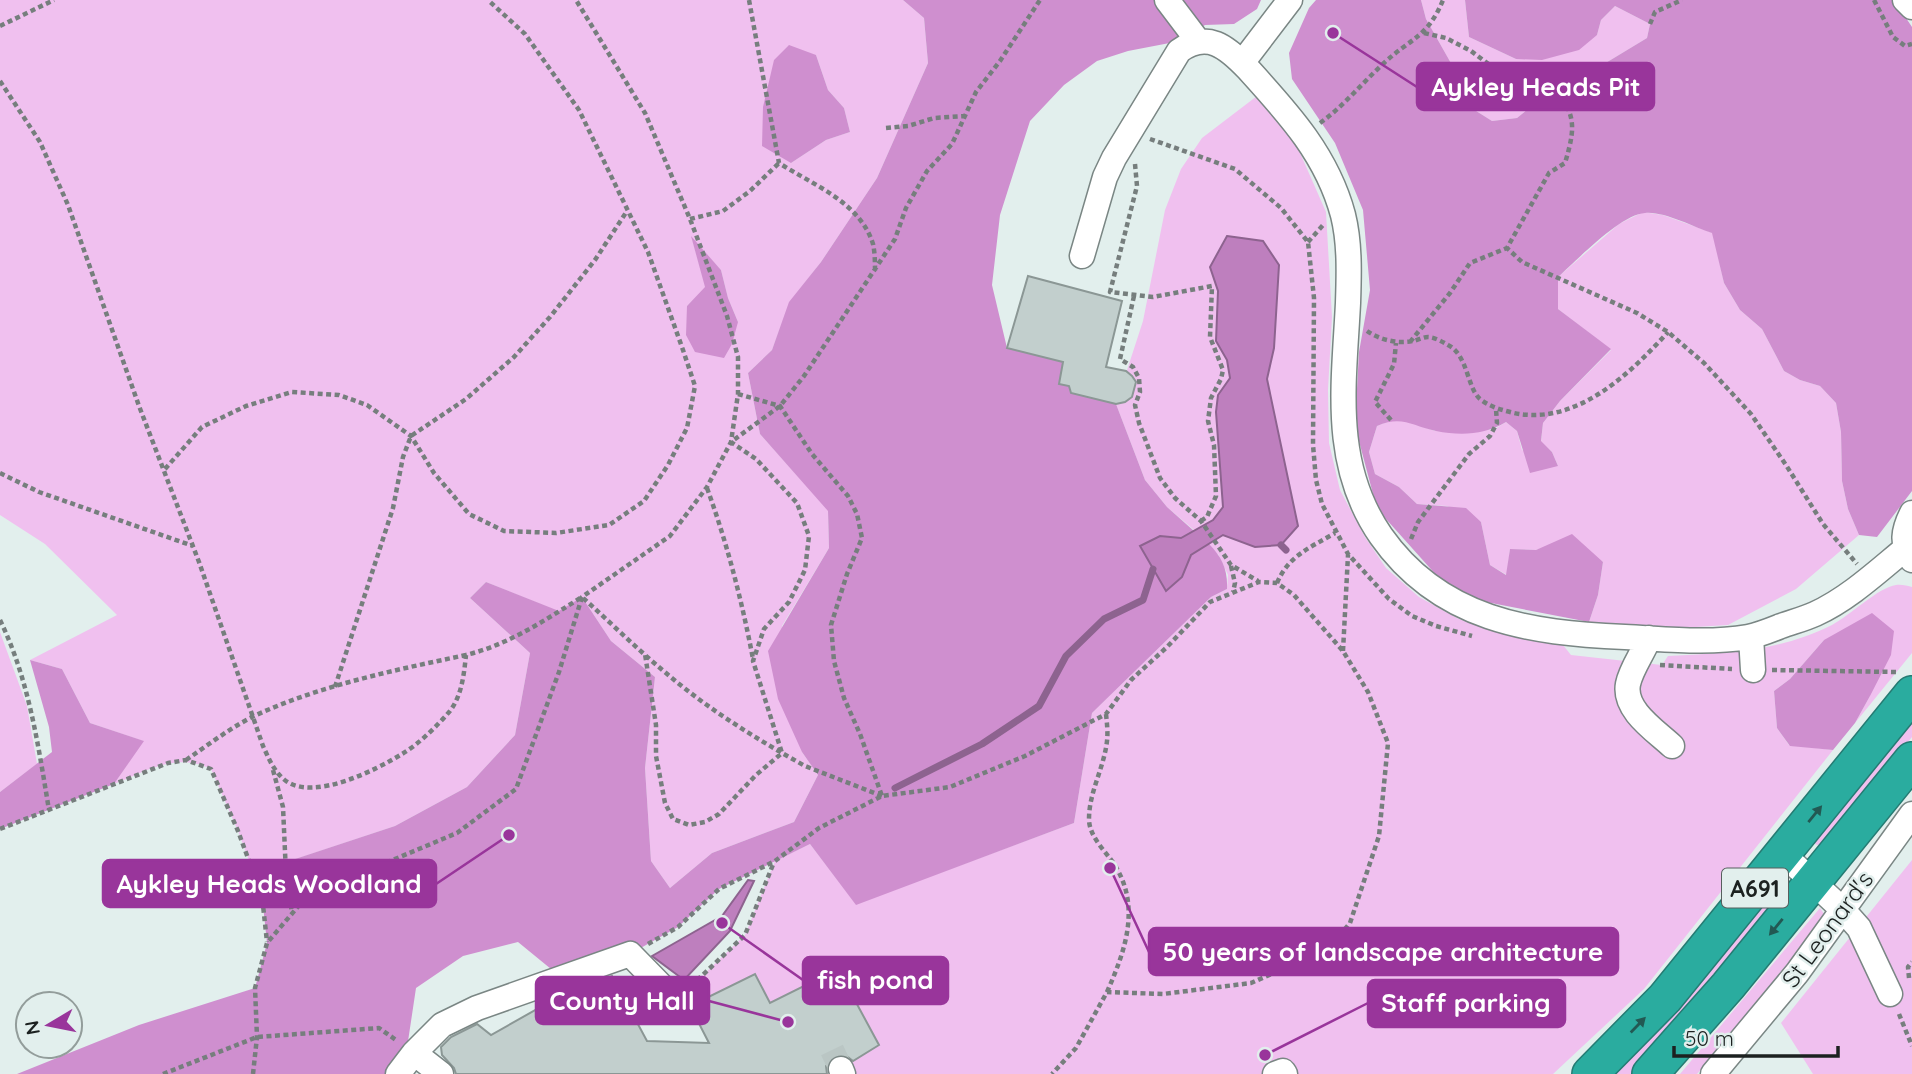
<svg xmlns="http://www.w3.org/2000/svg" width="1912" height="1074" font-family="Quicksand,sans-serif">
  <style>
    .green { fill: #f0c0ef; fill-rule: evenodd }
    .forest { fill: #cf8fcf }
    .water { fill: #be7fbe; stroke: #8d638f; stroke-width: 2 }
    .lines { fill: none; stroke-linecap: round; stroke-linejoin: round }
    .stream { stroke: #8d638f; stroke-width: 7 }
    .building { fill: #c2cfcd; stroke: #8b9795; stroke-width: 2 }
    .minor-tunnel { stroke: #bac6c4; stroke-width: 24; stroke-dasharray: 24 12; stroke-linecap: butt }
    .minor-casing { stroke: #7a8684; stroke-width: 27 }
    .highway-casing { stroke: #257b73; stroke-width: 38 }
    .path { stroke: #767e7d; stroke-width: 4.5; stroke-dasharray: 5 3.5; stroke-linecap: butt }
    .minor { stroke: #fff; stroke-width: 24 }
    .highway { stroke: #2aac9f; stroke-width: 35 }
    .oneway { fill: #225953 }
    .labels { text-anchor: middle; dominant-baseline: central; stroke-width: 5; stroke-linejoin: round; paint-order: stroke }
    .shield { fill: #e2efed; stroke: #575f5e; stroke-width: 2 }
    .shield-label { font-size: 23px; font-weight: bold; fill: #1c2120 }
    .street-label { font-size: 24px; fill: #1c2120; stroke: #e2efed }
    .leader { fill: none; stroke: #99359b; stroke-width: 2.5 }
    .callout-dot { fill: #99359b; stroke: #e2efed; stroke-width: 2.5 }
    .callout { fill: #99359b; stroke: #99359b; stroke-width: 2.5 }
    .callout-label { font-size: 26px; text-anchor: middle; font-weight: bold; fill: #fff }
  </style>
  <rect width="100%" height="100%" fill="#e2efed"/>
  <!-- green -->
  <path class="green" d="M0 0H903L924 18 928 63 877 178 821 262 790 302 772 350 748 373 760 434 828 510 829 548 782 626 802 752 818 775 794 822 712 853 670 888 651 861 645 768 655 677 611 641 582 597 560 612 486 582 470 598 530 653 515 735 467 787 395 826 272 867 262 896 238 831 211 769C176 752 147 771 114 784L143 741 90 723 62 669 30 660 117 615 45 544 0 515ZM816 55 828 90 844 108 850 132 826 140 791 163ZM692 239 721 270 728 298 738 322 687 306 706 288Z
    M1421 0H1465L1469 37 1516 59 1597 35 1601 20 1615 6 1650 24 1647 38 1604 64 1585 82 1538 101 1517 118 1492 121 1473 109 1470 84 1452 65 1426 19Z
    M1261 93 1290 130 1326 212 1332 317 1328 390 1329 443 1340 490 1365 537 1386 568 1419 597 1459 619 1480 626 1563 645 1571 655 1662 665 1668 656C1727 653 1778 652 1832 625 1849 616 1879 587 1896 585 1901 584 1908 586 1912 587V653L1855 723 1870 696 1824 640 1790 679 1774 691 1777 728 1789 745 1833 750 1644 989 1553 1074H843L841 1069 878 1045 838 969 766 1006H690L676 1001 745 935 775 861 810 844 856 904 1074 823 1092 713 1211 597 1227 589 1228 575 1218 554 1191 555 1182 577 1166 591 1140 546 1160 536 1181 538 1194 530 1167 507 1145 480 1116 404 1143 321 1165 210 1181 169 1202 138Z
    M1643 212 1663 215 1713 233 1724 283 1740 310 1762 329 1784 371 1800 380 1820 386 1836 403 1841 432 1842 481 1848 509 1859 535 1796 589 1728 625 1663 629 1589 622 1598 595 1603 562 1557 543 1536 550 1510 549 1507 575 1490 565 1481 522 1447 506 1417 504 1399 487 1375 474 1369 452 1377 426 1391 420 1406 421 1435 431 1493 430 1506 422 1517 431 1522 450 1558 466 1552 452 1541 442 1543 423 1560 401 1611 350 1558 309V277L1619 224Z
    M0 632 27 706 37 764 0 792Z
    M1912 712V737L1825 844 1820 846 1815 844 1814 838Z
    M1912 860V1074H1813L1781 1023Z
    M1782 880 1787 881 1789 886 1645 1061 1632 1074H1604Z
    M1820 908 1824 914 1823 921 1733 1034 1697 1074H1680Z"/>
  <!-- forest -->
  <path class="forest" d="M903 0H1261L1257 9 1234 24 1205 25 1180 41 1128 51 1097 61 1064 85 1030 121 1000 215 992 285 1007 348 1063 362 1060 384 1069 386 1071 393 1116 404 1145 480 1167 507 1194 531 1181 538 1160 536 1166 591 1182 577 1191 555 1209 544C1222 557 1228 570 1227 589L1211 597 1092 713 1074 823 856 905 810 844 719 889 678 927 630 954 551 969 518 942 463 956 416 988 407 1048 386 1074H17L139 1025 255 988 267 943 262 896 271 867 395 826 467 787 515 735 530 653 470 598 486 582 559 611 582 597 611 641 655 677 645 768 651 861 670 888 712 853 794 822 818 775 802 752 778 699 768 651 829 548 828 511 760 434 748 373 772 350 789 302 821 262 877 178 928 63 924 18Z
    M1316 0H1421L1426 19 1452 65 1470 84 1473 109 1492 121 1517 118 1538 101 1585 82 1604 64 1647 38 1650 24 1615 6 1601 20 1597 35 1579 50 1542 60 1516 59 1469 37 1465 0H1894L1912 27V491L1877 537 1859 535 1848 509 1842 481 1841 432 1836 403 1820 386 1800 380 1784 371 1762 329 1740 310 1724 283 1712 233C1693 227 1664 211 1645 213 1621 214 1576 261 1558 277V309L1611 349 1560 401 1543 423 1541 441 1552 452 1558 466 1530 473 1517 431 1506 422C1484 435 1461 436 1436 431 1412 426 1402 415 1377 426L1369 452 1375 474 1399 487 1417 504 1466 508 1481 522 1490 565 1506 575 1510 549 1536 550 1572 534 1603 562 1598 595 1589 622 1455 596 1377 509 1355 426 1359 352 1370 290 1363 210 1335 143 1292 79 1289 53 1309 8Z
    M789 45 816 55 828 90 844 108 850 132 826 140 791 163 762 146 763 107 774 60Z
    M691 236 721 270 728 298 738 322 732 344 724 358 695 352 686 335 687 306 705 287Z
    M1872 613 1894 631 1891 655 1870 696 1855 723 1833 750 1790 746 1777 728 1774 691 1790 679 1824 640Z
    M30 660 62 669 90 723 144 741 114 784 0 829V792L52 752 49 727Z"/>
  <!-- water -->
  <path class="water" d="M1227 236 1263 241 1279 265 1274 348 1267 379 1298 526 1281 545 1255 547 1223 535 1191 555 1182 577 1166 591 1140 546 1160 536 1181 538 1213 520 1223 507 1216 412 1218 395 1230 378 1227 360 1216 341 1218 291 1210 267Z
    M748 880 754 881 730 931 684 980 652 956 722 916Z"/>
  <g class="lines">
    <!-- stream -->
    <path class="stream" d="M1281 545 1286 550
      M895 788 982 744 1039 706 1066 656 1104 619 1143 600 1153 569"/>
  </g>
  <!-- building -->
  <path class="building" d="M1028 276 1122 301 1106 367 1126 371 1132 376 1136 382 1132 397 1125 402 1116 404 1071 393 1069 386 1059 384 1063 362 1007 348Z
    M838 969 879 1045 853 1061 844 1054 835 1056 826 1066 827 1074H456L454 1068 442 1055 441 1047 451 1037 477 1024 491 1035 569 991 612 976 647 1041 709 1043 690 1006 755 974 770 1003Z"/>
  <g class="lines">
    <!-- minor-tunnel -->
    <path class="minor-tunnel" d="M832 1050 841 1069"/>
    <defs>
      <path id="minor" d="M1167 0 1198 41
        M1905 0 1912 7
        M1242 63 1290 0
        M1082 256 1105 177 1114 158 1179 51C1207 30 1227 47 1248 69 1288 113 1327 155 1343 215 1350 243 1349 274 1348 303 1344 384 1331 464 1381 536 1440 620 1529 633 1625 637 1666 639 1707 644 1748 637 1759 635 1771 630 1781 626 1792 622 1804 619 1815 614 1848 599 1877 572 1905 549
        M1912 513C1903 531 1901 543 1912 560
        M1751 637 1753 670
        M1649 638C1643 653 1631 669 1628 684 1623 710 1656 731 1672 746
        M1783 854 1843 910 1859 928 1890 994
        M414 1053 441 1074
        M841 1069 843 1074
        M398 1074 414 1053 442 1025 477 1008 630 954 676 1001
        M1275 1074 1283 1071 1285 1074
        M1713 1074 1797 973 1912 814"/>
      <path id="highway" d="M1590 1074 1665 998 1912 694
        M1650 1074 1728 986 1912 760"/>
    </defs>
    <!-- minor casing -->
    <use href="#minor" class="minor-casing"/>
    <!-- highway casing -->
    <use href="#highway" class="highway-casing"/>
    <!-- path -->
    <path class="path" d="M749 0 779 163C813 185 860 202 873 244 875 253 875 263 875 272
      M1874 0 1893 37 1905 46 1912 44
      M1650 24 1655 12 1682 0
      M0 26 54 0
      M1424 33 1446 38 1471 51 1498 71 1551 78C1573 115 1578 120 1565 163L1549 173 1507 248 1522 262 1637 313 1668 332 1704 363 1751 414 1786 465 1823 524 1857 564
      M0 81 40 142 68 205 139 406 199 562 263 746C269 759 274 772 286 781 315 801 376 770 402 754 419 744 437 726 450 711 462 695 464 674 466 655 510 644 545 620 582 597 610 622 637 649 666 673 702 704 741 729 782 753L756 775 719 814 705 822 689 825 673 819 665 803 656 756V725L645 654
      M1320 123C1344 106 1362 83 1384 63 1411 38 1428 37 1443 0
      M886 128 908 126 934 118 965 116
      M1150 139 1235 169 1281 208 1308 242 1314 298 1313 445 1316 480 1322 504 1348 554 1389 599 1412 616 1436 626 1472 636
      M1135 164 1137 186 1110 292 1153 297 1212 286 1210 337 1223 370 1221 379 1211 398 1208 421 1214 445 1216 496 1207 517 1201 521
      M690 219 723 211 750 191 779 163
      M1308 242 1324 224
      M1134 296 1120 359 1133 367 1139 378 1140 392 1135 405 1139 423 1160 478 1175 498 1201 521 1231 565 1258 581
      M1367 331C1380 340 1397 344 1413 341 1418 340 1423 337 1428 337 1434 337 1443 342 1448 345 1468 355 1467 388 1480 399 1490 407 1502 410 1514 413 1576 426 1630 374 1668 332
      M1410 342 1450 293 1470 263 1507 248
      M738 394 780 406 812 454 848 496 857 514 862 538 847 574 831 625 834 661 844 698 860 734 882 796
      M1391 420 1375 402 1394 364 1396 343
      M165 469 202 427 246 406 292 392 339 395 367 405 411 436 434 473 469 514 504 531 556 533 609 525 644 501 668 465 687 428 695 386 683 350 648 252 579 110 525 34 488 0
      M0 473 39 492 193 546
      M707 488C727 543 742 601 753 659
      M1411 539 1418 522 1469 454 1490 436 1497 423 1496 409
      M1231 566 1235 583 1233 592
      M1277 583C1289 555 1310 548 1335 533
      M0 620C29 680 38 744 49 810
      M1343 651 1348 555
      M1660 665 1732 669
      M1772 670 1897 672
      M335 687 393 508 403 457 411 436 466 399 514 357 550 317 595 260 627 211
      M1106 714C1107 723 1108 733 1107 741 1104 768 1089 792 1089 819 1089 835 1103 849 1112 861 1142 904 1126 949 1107 992
      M186 760C208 745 230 728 254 716 321 685 395 670 466 655
      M273 770 283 807 286 874 292 913
      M882 796 805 766 782 753 753 661 764 629 789 602 805 570 809 536 797 503 756 459 731 442 780 406 804 376 895 239 906 208 927 171 952 144 976 92 1000 61 1040 0
      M0 829 168 763 186 760 211 769 238 831 262 896 267 942
      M648 944 678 927 719 889 775 861 819 828 882 796 950 787 1025 756 1106 714 1131 680 1167 647 1210 602 1259 582 1277 583 1294 595 1343 651 1368 692 1388 743 1379 836 1350 923 1328 949 1251 983 1163 994 1107 992 1076 1048 1052 1074
      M1909 978 1908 967 1912 962
      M691 986 745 935 774 862
      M1899 1014 1912 1046
      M163 1074 257 1037 379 1028 396 1040
      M253 1074 257 1037 255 988 267 943 307 896 457 833 516 789 559 672 582 597 670 536 707 487 731 442 738 394V357L727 316 690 219 645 113 576 0"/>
    <!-- minor -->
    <use href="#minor" class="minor"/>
    <!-- highway -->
    <use href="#highway" class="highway"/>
  </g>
  <!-- one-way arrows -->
  <defs><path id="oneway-solid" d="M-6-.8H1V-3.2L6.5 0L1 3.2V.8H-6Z" transform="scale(1.75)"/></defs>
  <g class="oneway">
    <use href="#oneway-solid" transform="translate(1815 814) rotate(-51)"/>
    <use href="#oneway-solid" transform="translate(1776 927) rotate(129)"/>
    <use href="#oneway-solid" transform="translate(1638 1025) rotate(-46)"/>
  </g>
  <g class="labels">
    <!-- shield labels -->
    <rect class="shield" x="1722" y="868.5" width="66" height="39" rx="5"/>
    <g class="shield-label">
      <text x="1755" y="888">A691</text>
    </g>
    <!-- street labels -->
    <g class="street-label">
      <text transform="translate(1827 929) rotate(-54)">St Leonard's</text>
    </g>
  </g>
  <!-- callouts -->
  <path class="leader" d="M1333 33L1417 87M509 835L436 884M1110 868L1149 952M722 923L803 980M788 1022L709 1001M1265 1055L1368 1003"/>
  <g class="callout-dot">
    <circle cx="1333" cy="33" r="7"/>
    <circle cx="509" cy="835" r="7"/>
    <circle cx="1110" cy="868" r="7"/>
    <circle cx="722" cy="923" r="7"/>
    <circle cx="788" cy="1022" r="7"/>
    <circle cx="1265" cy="1055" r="7"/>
  </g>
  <g class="callout">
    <rect x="1417" y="63" width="237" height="47" rx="7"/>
    <rect x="103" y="860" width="333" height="47" rx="7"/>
    <rect x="1149" y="928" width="469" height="47" rx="7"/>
    <rect x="803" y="957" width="145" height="47" rx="7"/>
    <rect x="536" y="977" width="173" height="47" rx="7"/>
    <rect x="1368" y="980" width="197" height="47" rx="7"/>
  </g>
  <g class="callout-label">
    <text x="1536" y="96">Aykley Heads Pit</text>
    <text x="269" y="893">Aykley Heads Woodland</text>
    <text x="1383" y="961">50 years of landscape architecture</text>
    <text x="875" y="989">fish pond</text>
    <text x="622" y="1010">County Hall</text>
    <text x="1466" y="1012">Staff parking</text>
  </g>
  <!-- north arrow -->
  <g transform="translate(49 1025) rotate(260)"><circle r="33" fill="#e2efed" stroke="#939d9b" stroke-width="2"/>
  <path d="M0-5L12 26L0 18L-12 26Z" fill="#99359b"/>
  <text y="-10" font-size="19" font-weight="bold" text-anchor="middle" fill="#1c2120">N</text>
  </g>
  <!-- scale -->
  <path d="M1674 1046v10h164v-10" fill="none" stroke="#1c2120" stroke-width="3.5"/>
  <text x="1685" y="1046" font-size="21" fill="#1c2120" stroke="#e2efed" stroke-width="5" paint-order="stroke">50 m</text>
</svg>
